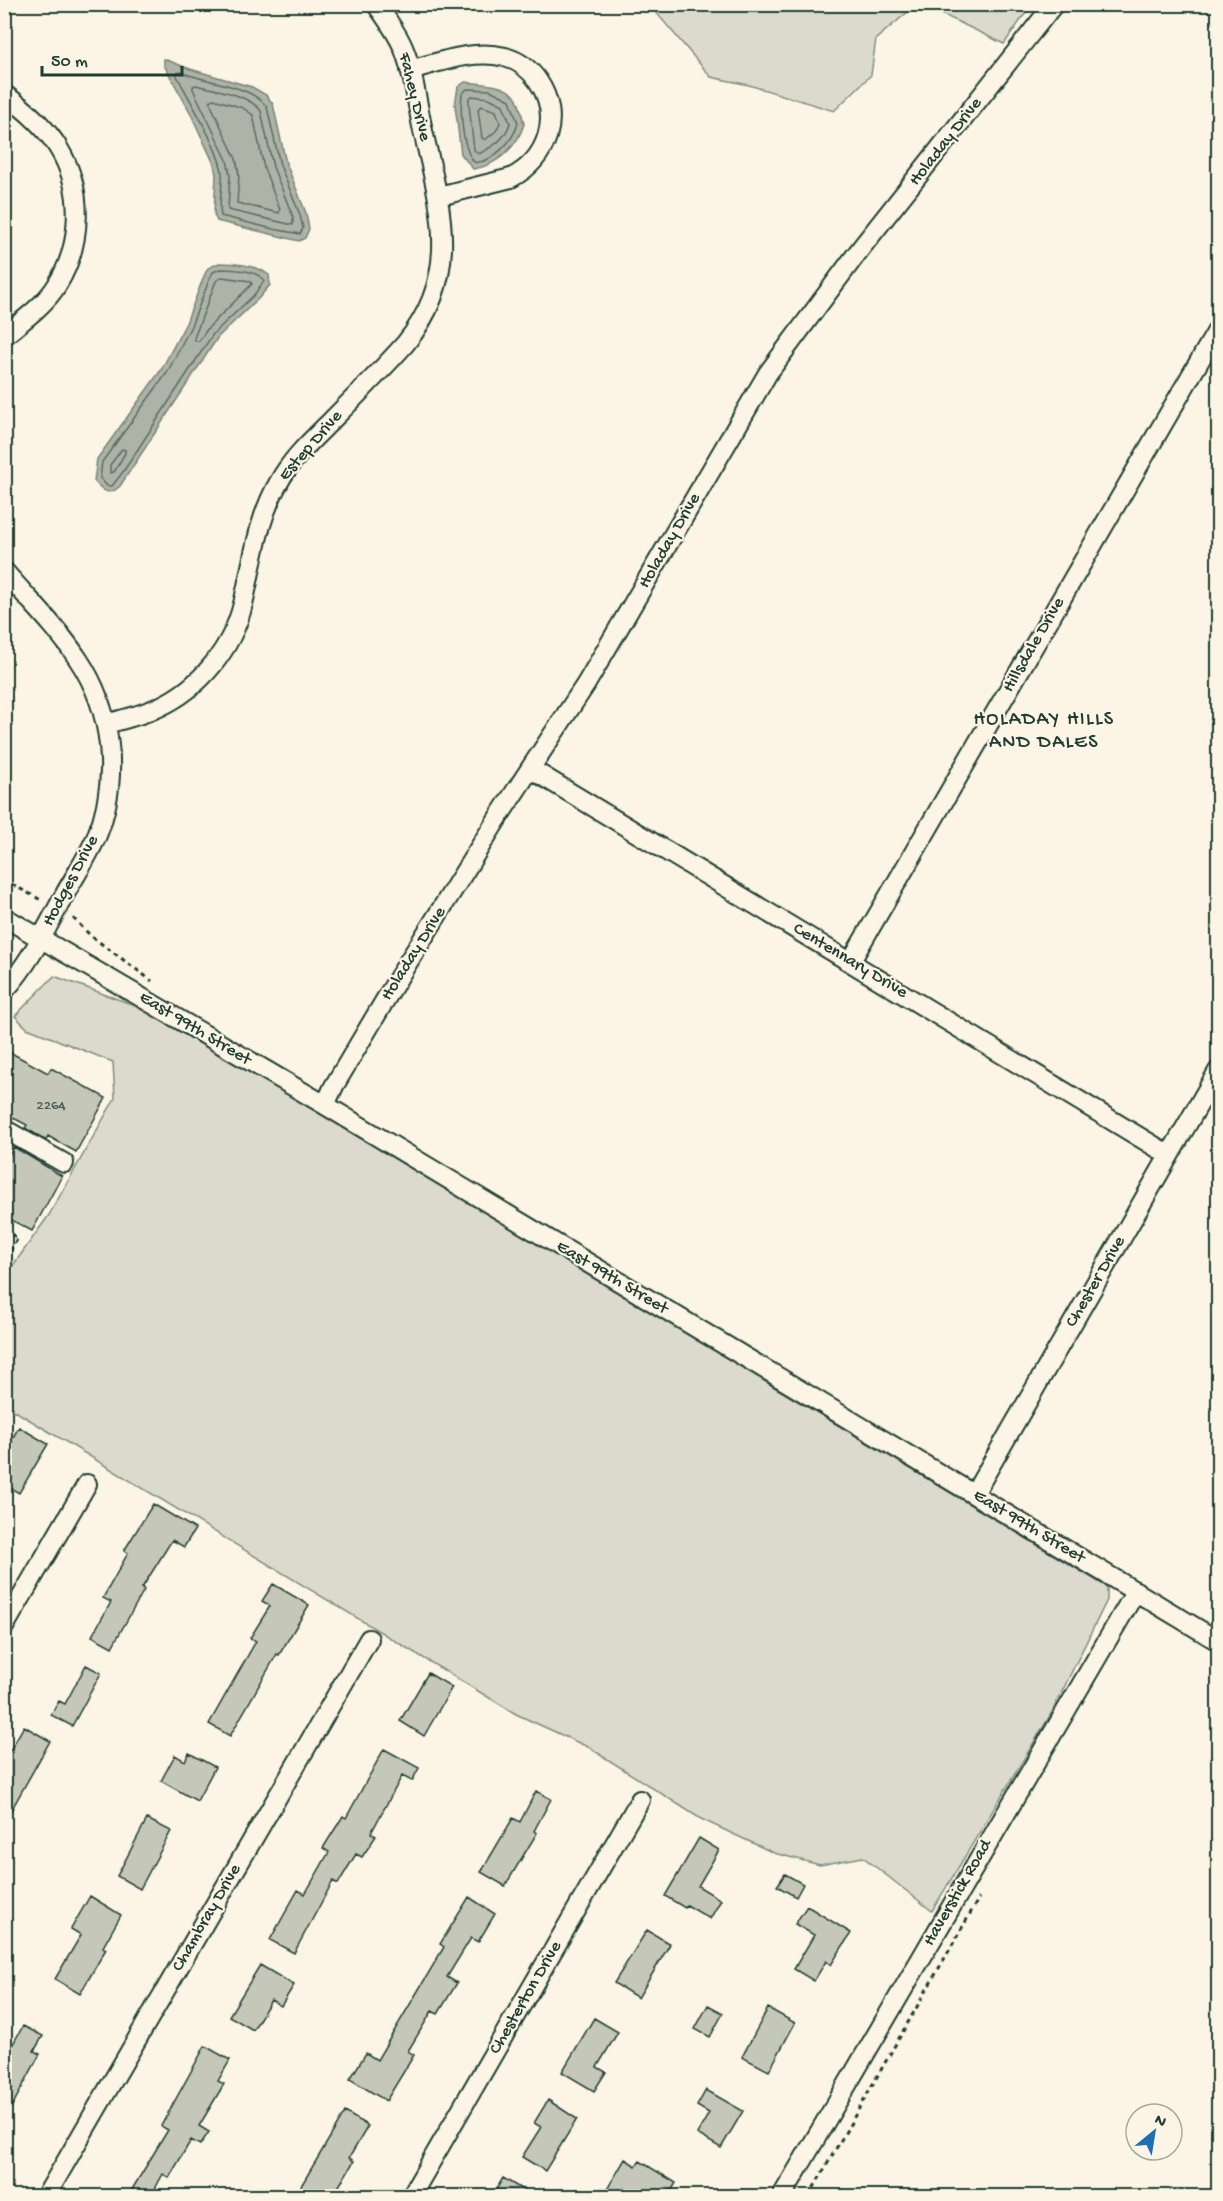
<svg xmlns="http://www.w3.org/2000/svg" width="1223" height="2201" font-family="'Gochi Hand',sans-serif">
  <style>
    .green { fill: #dcdacc; stroke: #7e8c80; stroke-width: 1.5 }
    .water { fill: #aeb3a7; stroke: #758479; stroke-width: 1.5 }
    .lines { fill: none; stroke-linecap: round; stroke-linejoin: round }
    .shore { stroke: #586c62; stroke-width: 1.5 }
    .building { fill: #c5c7b9; stroke: #1f3d34; stroke-width: 1.5 }
    .minor-casing { stroke: #1f3d34; stroke-width: 22 }
    .path { stroke: #1f3d34; stroke-width: 3; stroke-dasharray: 4.5 4.5; stroke-linecap: butt }
    .minor { stroke: #fcf5e5; stroke-width: 18 }
    .labels { text-anchor: middle; dominant-baseline: central; stroke-width: 4.5; stroke-linejoin: round; paint-order: stroke }
    .number-label { font-size: 15px; fill: #486055 }
    .street-label { font-size: 18px; fill: #1f3d34; stroke: #fcf5e5 }
    .neighbourhood-label { font-size: 20px; letter-spacing: 1.5px; fill: #1f3d34; stroke: #fcf5e5 }
  </style>
  <rect width="100%" height="100%" fill="#fcf5e5"/>
  <filter id="ink" filterUnits="userSpaceOnUse"><feTurbulence type="fractalNoise" baseFrequency=".0167" numOctaves="2"/><feDisplacementMap in="SourceGraphic" scale="12" xChannelSelector="R" yChannelSelector="G"/><feConvolveMatrix kernelMatrix="1 2 1 2 8 2 1 2 1" color-interpolation-filters="sRGB"/></filter>
  <g filter="url(#ink)">
    <!-- green -->
    <path class="green" d="M1032 4 1004 44 923 5V4Z
      M645 5H916L876 39 871 75 834 111 749 85 711 77 655 11Z
      M54 976 142 1008 187 1034 1107 1587V1600L1051 1714 932 1911 863 1857 820 1865 774 1853 701 1819 590 1748 516 1714 5 1405 4 1278 49 1215 115 1098 113 1062 27 1028 15 1016Z"/>
    <!-- water -->
    <path class="water" d="M164 59 190 69 252 87 266 95 273 104 286 163 306 213 309 229 305 238 299 241 217 221 214 214 216 175 214 164 189 110 164 65Z
      M465 82C481 84 503 83 515 96 520 102 522 116 524 124 517 147 497 166 473 169L461 154 455 105 458 87Z
      M219 263C236 263 256 265 269 275L270 285 258 299 218 337 120 486C109 497 103 491 94 481L97 459 161 370 186 323 204 276 208 268Z"/>
    <g class="lines">
      <!-- shore -->
      <path class="shore" d="M181 72C206 83 250 84 267 107L280 165 300 215 303 228 300 234 273 229 221 216C218 202 223 188 222 174 221 152 188 97 177 76V73Z
        M196 85C215 90 248 94 261 111L273 167 293 217V225L228 210 230 175 227 160 193 89V86Z
        M467 89 490 90 510 100 518 123C514 140 492 164 474 162 462 148 460 112 462 94Z
        M472 96 489 98 503 105 510 123C505 140 493 146 479 154L474 150 469 105V98Z
        M214 99 243 108 253 115 264 168 280 210 279 213 237 203 239 175 236 159 210 103 211 100Z
        M481 106 496 111 500 123 496 131 485 140 482 138 478 109Z
        M220 269C233 269 258 270 264 281L254 295 213 334 123 472 112 486H107L100 478 102 462 167 373 191 326 210 278 213 272Z
        M222 277 250 281 252 284 208 328 199 341H196L194 338 216 281Z
        M122 449 125 450V453L114 472 110 473V465Z"/>
    </g>
    <!-- building -->
    <path class="building" d="M4 1049 48 1073 51 1068 106 1098 76 1152 48 1136 46 1140 25 1128 27 1125 4 1113Z
      M14 1147 62 1176 32 1231 4 1216V1163Z
      M19 1427 48 1444 19 1493 4 1484V1452Z
      M153 1504 195 1529 184 1547 172 1540 142 1588 144 1590 112 1647 92 1636 111 1602 103 1598 128 1553 124 1551Z
      M273 1584 309 1605 279 1655 277 1654 230 1736 209 1724 256 1641 250 1638 270 1606 262 1601Z
      M86 1665 101 1673 72 1726 51 1715 59 1701 65 1704Z
      M428 1673 452 1687 424 1736 400 1721Z
      M24 1726 50 1741 4 1823V1761Z
      M384 1749 419 1768 412 1781 402 1776 371 1833 376 1836 362 1857 356 1854 338 1884 333 1881 294 1953 270 1940 298 1890 305 1894 329 1852 323 1848 343 1816 346 1818Z
      M189 1753 215 1767 197 1801 161 1781 175 1755 185 1761Z
      M536 1791 551 1799 534 1831 537 1833 505 1886 481 1872 513 1818 520 1822Z
      M147 1819 171 1831 140 1889 117 1876Z
      M699 1838 719 1850 698 1886 721 1900 710 1919 687 1905 685 1908 665 1896Z
      M785 1874 803 1884 796 1897 777 1886Z
      M90 1896 121 1915 103 1947 106 1949 80 1994 55 1979 81 1935 71 1929Z
      M469 1897 495 1914 478 1942 471 1938 447 1977 457 1983 438 2014 432 2011 408 2051 414 2055 386 2101 350 2079 366 2053 377 2060 444 1947 440 1944Z
      M807 1906 851 1933 831 1965 826 1961 814 1981 794 1969 814 1935 795 1924Z
      M647 1930 670 1944 638 1998 614 1983Z
      M260 1965 294 1985 281 2006 271 2000 253 2030 229 2016Z
      M708 2005 723 2013 710 2037 695 2029Z
      M768 2008 795 2023 769 2071 742 2057Z
      M594 2018 618 2032 597 2067 606 2072 594 2091 562 2072Z
      M23 2026 43 2036 34 2051 40 2054 4 2121V2060Z
      M205 2046 230 2060 218 2081 224 2084 199 2126 209 2132 200 2145 191 2140 169 2178 163 2174 151 2196H128L168 2130 161 2126Z
      M706 2090 743 2111 721 2148 697 2134 709 2113 697 2106Z
      M548 2100 577 2119 545 2171 522 2157 541 2127 534 2123Z
      M345 2112 368 2126 349 2158 354 2161 333 2196H295Z
      M625 2159 636 2166 640 2161 676 2183 668 2196H603Z
      M503 2178 533 2196H492Z"/>
    <g class="lines">
      <defs>
        <path id="minor" d="M410 70C440 62 474 49 505 57 519 61 530 69 538 81 562 116 548 159 511 178L439 196
          M4 94C25 109 46 127 59 149 84 190 82 245 57 285 45 305 22 321 4 336
          M4 571C29 600 57 627 78 659 113 711 120 780 96 838 87 858 75 876 65 894 47 927 30 963 4 991
          M106 724C124 719 142 715 159 707 200 688 232 649 243 604 253 563 257 520 279 482 292 458 313 439 332 420 357 395 382 370 405 344 462 275 441 209 423 131 417 104 414 73 403 47 396 31 386 18 376 4
          M531 769 1169 1155
          M4 917 325 1105 1218 1641
          M851 961 1218 329
          M325 1105 334 1086 397 980 501 813 586 684 768 373 861 248 1054 4
          M4 1129 64 1163
          M974 1494 1218 1071
          M4 1627 87 1484
          M46 2196 369 1639
          M411 2196 640 1800
          M782 2196 1136 1591"/>
      </defs>
      <!-- minor casing -->
      <use href="#minor" class="minor-casing"/>
      <!-- path -->
      <path class="path" d="M4 880 41 900
        M73 918 91 936 152 981
        M4 1230 18 1238 10 1251 4 1248
        M809 2196 979 1898"/>
      <!-- minor -->
      <use href="#minor" class="minor"/>
    </g>
  </g>
  <g class="labels">
    <!-- number labels -->
    <g class="number-label">
      <text x="51" y="1106">2264</text>
    </g>
    <!-- street labels -->
    <g class="street-label">
      <text transform="translate(414 97) rotate(76)">Fahey Drive</text>
      <text transform="translate(946 142) rotate(-52)">Holaday Drive</text>
      <text transform="translate(311 446) rotate(-49)">Estep Drive</text>
      <text transform="translate(670 541) rotate(-60)">Holaday Drive</text>
      <text transform="translate(1034 645) rotate(-60)">Hillsdale Drive</text>
      <text transform="translate(71 881) rotate(-62)">Hodges Drive</text>
      <text transform="translate(414 954) rotate(-58)">Holaday Drive</text>
      <text transform="translate(850 961) rotate(31)">Centennary Drive</text>
      <text transform="translate(195 1029) rotate(31)">East 99th Street</text>
      <text transform="translate(612 1278) rotate(31)">East 99th Street</text>
      <text transform="translate(1096 1282) rotate(-60)">Chester Drive</text>
      <text transform="translate(1029 1527) rotate(31)">East 99th Street</text>
      <text transform="translate(958 1893) rotate(-60)">Haverstick Road</text>
      <text transform="translate(207 1918) rotate(-60)">Chambray Drive</text>
      <text transform="translate(526 1998) rotate(-60)">Chesterton Drive</text>
    </g>
    <!-- neighbourhood labels -->
    <g class="neighbourhood-label">
      <text x="1044" y="720">HOLADAY HILLS<tspan x="1044" dy="23">AND DALES</tspan></text>
    </g>
  </g>
  <!-- margin -->
  <rect width="1223" height="2201" fill="none" stroke="#fcf5e5" stroke-width="24"/>
  <rect x="12" y="12" width="1199" height="2177" fill="none" stroke="#1f3d34" stroke-width="2" filter="url(#ink)"/>
  <!-- north arrow -->
  <g transform="translate(1154 2132) rotate(30)"><circle r="28" fill="#fcf5e5" stroke="#a4ab9e" stroke-width="1.5"/>
  <path d="M0-4.5L10 22L0 15L-10 22Z" fill="#1f6fb2"/>
  <text y="-9" font-size="16" font-weight="bold" text-anchor="middle" fill="#1f3d34">N</text>
  </g>
  <!-- scale -->
  <path d="M42 66v9h140v-9" fill="none" stroke="#1f3d34" stroke-width="3"/>
  <text x="51" y="66" font-size="18" fill="#1f3d34" stroke="#fcf5e5" stroke-width="4.5" paint-order="stroke">50 m</text>
</svg>
